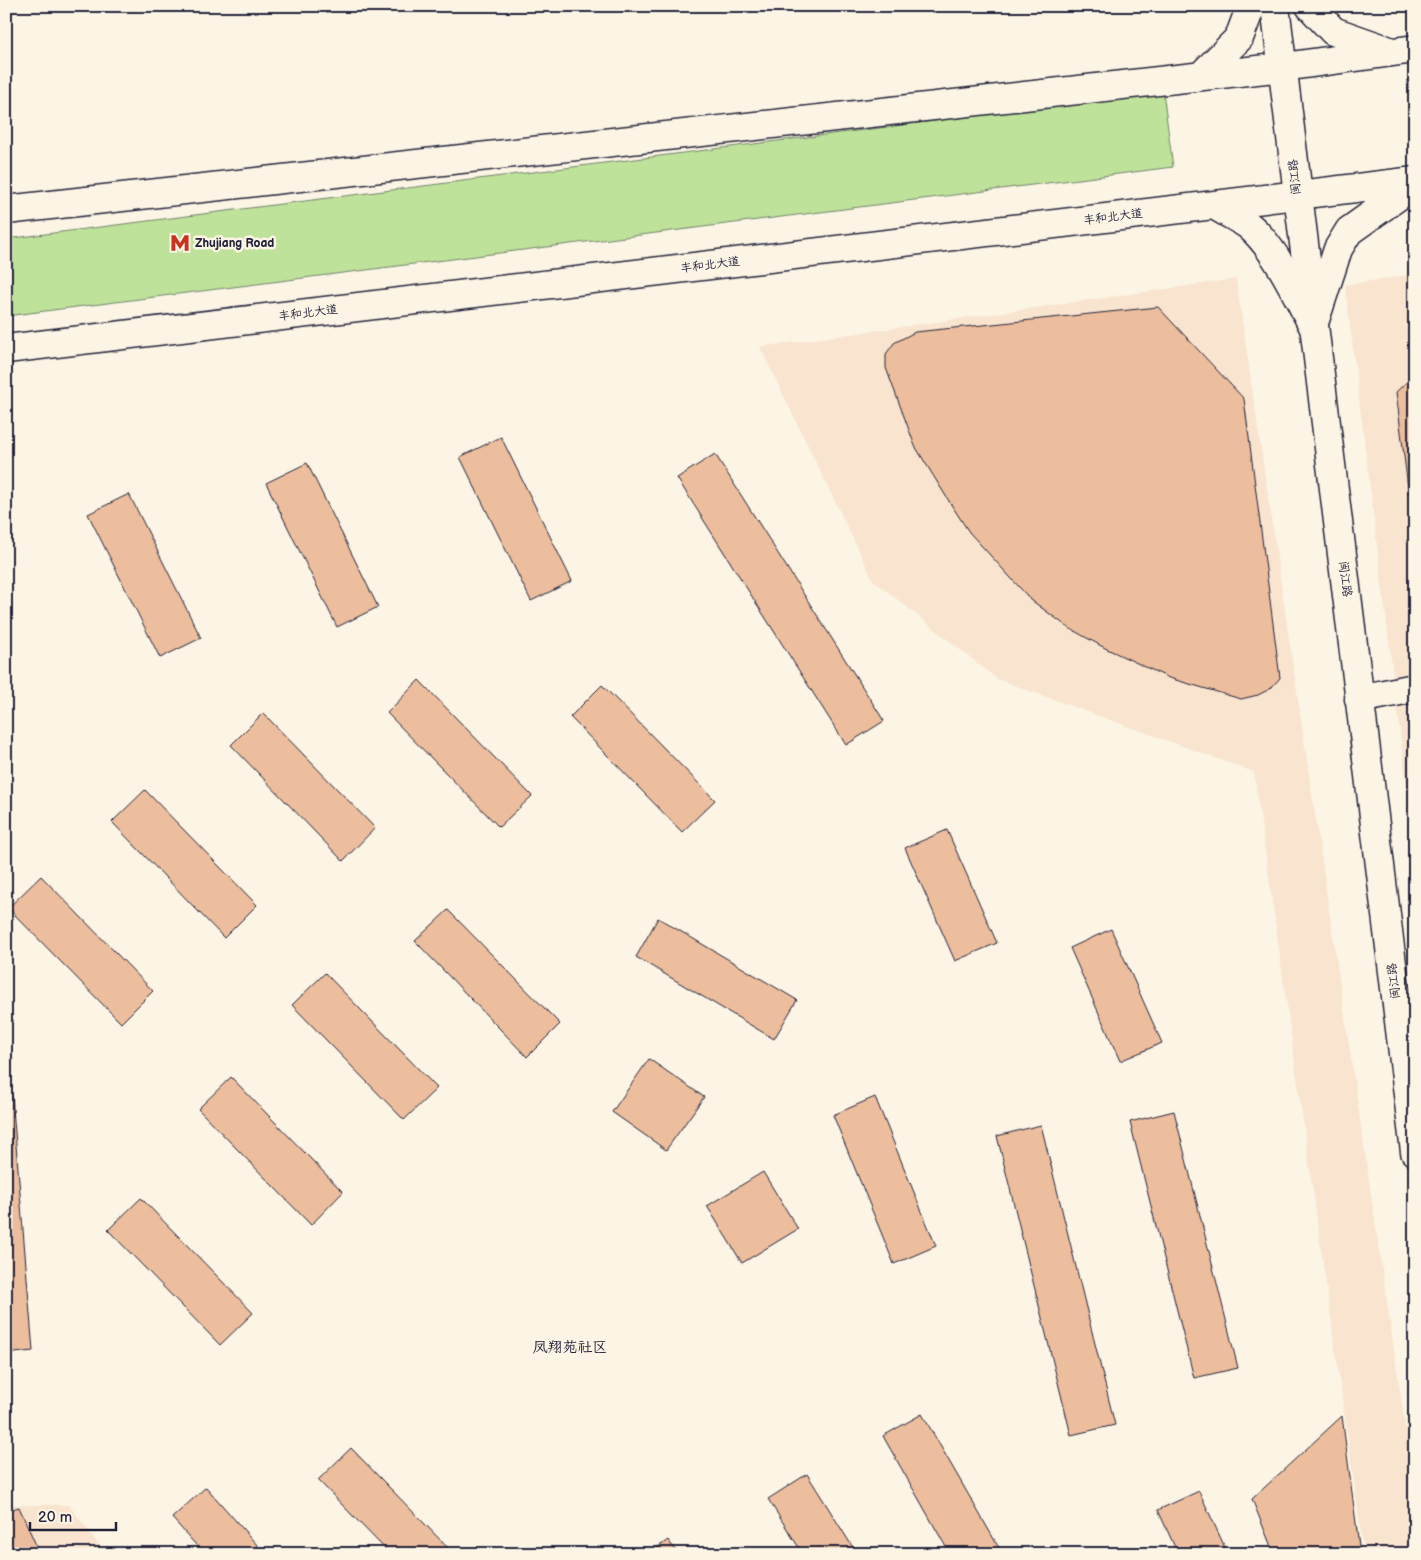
<svg xmlns="http://www.w3.org/2000/svg" width="1421" height="1560" font-family="'Balsamiq Sans','LXGW WenKai TC',sans-serif">
  <style>
    .built { fill: #f8e4cf }
    .green { fill: #bfe29b; stroke: #70826b }
    .building { fill: #edbe9d; stroke: #22223b }
    .lines { fill: none; stroke-linecap: round; stroke-linejoin: round }
    .minor-casing { stroke: #22223b; stroke-width: 31 }
    .highway-casing { stroke: #22223b; stroke-width: 31 }
    .minor { stroke: #fcf5e5; stroke-width: 28 }
    .highway { stroke: #fcf5e5; stroke-width: 28 }
    .labels { text-anchor: middle; dominant-baseline: central; stroke-width: 5; stroke-linejoin: round; paint-order: stroke }
    .street-label { font-size: 12px; fill: #22223b; stroke: #fcf5e5 }
    .poi-label { font-size: 12px; font-weight: bold; fill: #22223b; stroke: #fcf5e5; text-anchor: start }
    .quarter-label { font-size: 15px; fill: #22223b; stroke: #fcf5e5 }
  </style>
  <rect width="100%" height="100%" fill="#fcf5e5"/>
  <filter id="ink" filterUnits="userSpaceOnUse"><feTurbulence type="fractalNoise" baseFrequency=".02" numOctaves="2"/><feDisplacementMap in="SourceGraphic" scale="10" xChannelSelector="R" yChannelSelector="G"/><feConvolveMatrix kernelMatrix="1 2 1 2 8 2 1 2 1" color-interpolation-filters="sRGB"/></filter>
  <g filter="url(#ink)">
    <!-- built -->
    <path class="built" d="M1415 274V852L1345 285Z
      M1236 279 1415 1492V1554H1364L1254 772 997 679 873 580 760 347Z
      M6 1505H69L106 1554H6Z"/>
    <!-- green -->
    <path class="green" d="M1163 92 1173 167 6 316V239Z"/>
    <!-- building -->
    <path class="building" d="M1158 307 1244 399 1280 678 1270 689 1258 695 1241 699 1169 678 1105 648 1069 628 1031 600 969 532 952 506 915 446 886 368V354L894 343 915 332Z
      M1415 374V544L1396 392Z
      M501 437 572 581 531 601 460 457Z
      M715 454 884 721 846 745 677 478Z
      M307 463 378 607 337 627 266 483Z
      M129 494 201 638 160 658 88 514Z
      M419 680 532 796 499 827 387 713Z
      M602 685 715 800 682 832 570 717Z
      M263 713 375 828 343 861 231 745Z
      M145 790 257 905 224 938 112 822Z
      M947 830 997 943 955 961 905 848Z
      M41 876 153 991 121 1023 8 908Z
      M448 910 560 1024 527 1057 415 941Z
      M658 918 797 1000 774 1039 636 957Z
      M1111 929 1162 1043 1120 1061 1070 948Z
      M325 973 437 1088 404 1120 292 1005Z
      M649 1059 704 1097 666 1150 612 1112Z
      M231 1077 343 1192 311 1225 198 1109Z
      M12 1096 33 1351 6 1354V1097Z
      M875 1097 936 1246 894 1264 833 1115Z
      M1174 1111 1238 1368 1194 1378 1130 1122Z
      M1041 1125 1115 1425 1071 1435 997 1136Z
      M763 1172 798 1229 742 1263 707 1206Z
      M141 1198 253 1313 220 1345 108 1230Z
      M922 1414 1002 1553 1001 1554H950L883 1436Z
      M1342 1416 1360 1554H1274L1252 1499Z
      M351 1448 454 1554H390L318 1480Z
      M807 1474 857 1554H803L768 1499Z
      M206 1487 265 1554H204L172 1518Z
      M1199 1491 1228 1554H1178L1158 1510Z
      M19 1507 40 1554H6V1511Z
      M668 1540 678 1554H648Z"/>
    <g class="lines">
      <defs>
        <path id="minor" d="M1275 6 1415 1152
          M1359 699 1415 688"/>
        <path id="highway" d="M1310 6 1333 31 1387 50
          M1201 76 1239 38 1251 6
          M1214 205C1225 212 1238 218 1248 225 1275 247 1297 295 1313 326
          M6 210 1283 67 1415 49
          M1313 326 1338 249 1349 231 1415 184
          M6 349 1415 181"/>
      </defs>
      <!-- minor casing -->
      <use href="#minor" class="minor-casing"/>
      <!-- highway casing -->
      <use href="#highway" class="highway-casing"/>
      <!-- minor -->
      <use href="#minor" class="minor"/>
      <!-- highway -->
      <use href="#highway" class="highway"/>
    </g>
  </g>
  <!-- icons -->
  <defs>
    <symbol id="metro-bare" viewBox="-9 -9 18 18"><path d="M-5.5 5V-5H-3L0 0L3-5H5.5V5H3V-.5L0 4L-3-.5V5Z" fill="#c8321e" stroke="#fcf5e5" stroke-width="2.5" paint-order="stroke"/></symbol>
  </defs>
  <g fill-rule="evenodd">
    <use href="#metro-bare" x="166" y="229" width="28" height="28"/>
  </g>
  <g class="labels">
    <!-- street labels -->
    <g class="street-label">
      <text transform="translate(1295 177) rotate(-96)">闽江路</text>
      <text transform="translate(1113 217) rotate(-7)">丰和北大道</text>
      <text transform="translate(710 265) rotate(-7)">丰和北大道</text>
      <text transform="translate(308 313) rotate(-7)">丰和北大道</text>
      <text transform="translate(1345 579) rotate(83)">闽江路</text>
      <text transform="translate(1394 981) rotate(-97)">闽江路</text>
    </g>
    <!-- poi labels -->
    <g class="poi-label">
      <text x="195" y="243">Zhujiang Road</text>
    </g>
    <!-- quarter labels -->
    <g class="quarter-label">
      <text x="570" y="1347">凤翔苑社区</text>
    </g>
  </g>
  <!-- margin -->
  <rect width="1421" height="1560" fill="none" stroke="#fcf5e5" stroke-width="25"/>
  <rect x="12" y="12" width="1396" height="1535" fill="none" stroke="#22223b" stroke-width="2" filter="url(#ink)"/>
  <!-- scale -->
  <path d="M30 1522v8h86v-8" fill="none" stroke="#22223b" stroke-width="2.5"/>
  <text x="38" y="1522" font-size="15" fill="#22223b" stroke="#fcf5e5" stroke-width="4" paint-order="stroke">20 m</text>
</svg>
